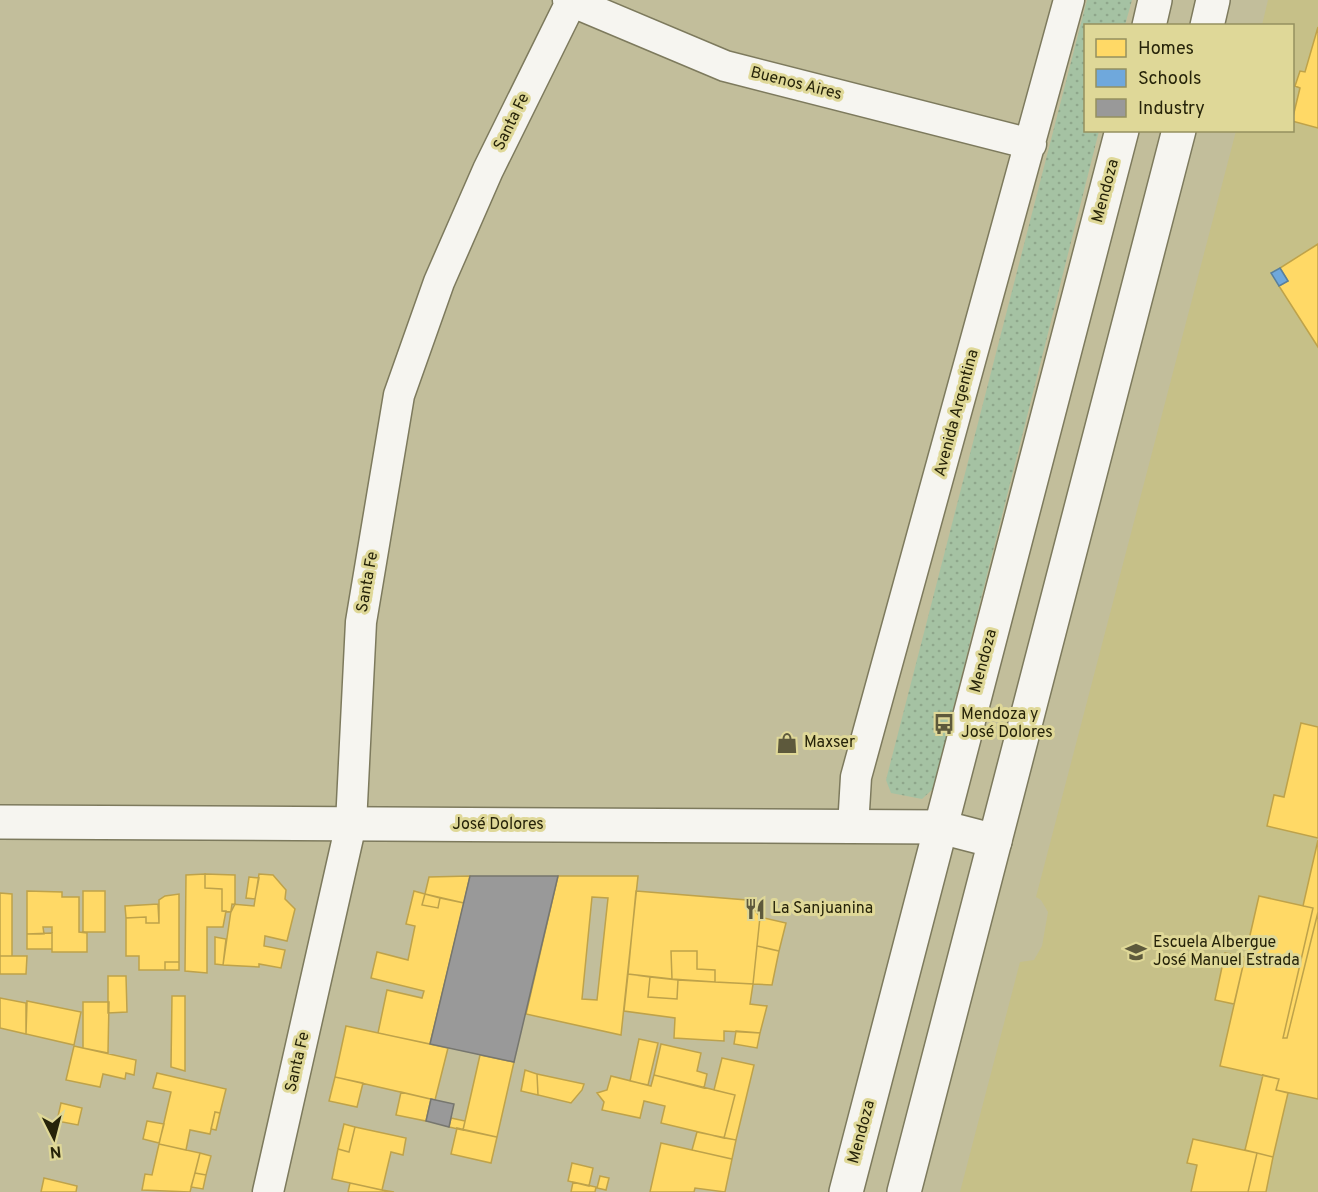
<svg xmlns="http://www.w3.org/2000/svg" width="1318" height="1192" font-family="Overpass,sans-serif">
  <style>
    .built { fill: #c6c088 }
    .grass { fill: url(#grass-dots) }
    .homes { fill: #ffd966; stroke: #bea24a; stroke-width: 1.5; fill-rule: evenodd }
    .schools { fill: #6fa8dc; stroke: #59809d; stroke-width: 1.5 }
    .industry { fill: #999; stroke: #76766e; stroke-width: 1.5 }
    .lines { fill: none; stroke-linecap: round; stroke-linejoin: round }
    .minor-casing { stroke: #7d7a5d; stroke-width: 33 }
    .tertiary-casing { stroke: #7d7a5d; stroke-width: 36 }
    .primary-casing { stroke: #7d7a5d; stroke-width: 36 }
    .minor { stroke: #f6f5f0; stroke-width: 30 }
    .tertiary { stroke: #f6f5f0; stroke-width: 33 }
    .primary { stroke: #f6f5f0; stroke-width: 33 }
    .labels { text-anchor: middle; dominant-baseline: central; stroke-width: 6; stroke-linejoin: round; paint-order: stroke }
    .street-label { font-size: 16px; fill: #262309; stroke: #dfd898 }
    .poi-label { font-size: 16px; fill: #262309; stroke: #dfd898; text-anchor: start }
  </style>
  <defs>
    <pattern id="grass-dots" width="8" height="8" patternUnits="userSpaceOnUse" patternTransform="scale(1.5)"><rect width="8" height="8" fill="#a5c2a3"/><path d="M2 2h.1M6 6h.1" fill="none" stroke="#8ea68b" stroke-width="1.8" stroke-linecap="round"/></pattern>
  </defs>
  <rect width="100%" height="100%" fill="#c2be9b"/>
  <!-- built -->
  <path class="built" d="M1268 0H1318V1192H960L1020 962 1034 960 1042 946 1048 912 1041 900 1036 897 1236 131 1292 130V26L1262 25Z"/>
  <!-- grass -->
  <path class="grass" d="M1087 0H1132L1125 25 1086 26V130L1099 131 933 789 922 799 891 793 886 780Z"/>
  <!-- homes -->
  <path class="homes" d="M1318 27V128L1292 121 1300 88 1295 86 1300 71 1305 72Z
    M1318 244V347L1279 286 1288 281 1280 268Z
    M1301 723 1318 727V838L1267 826 1274 795 1284 797Z
    M1318 840V912L1287 1038H1283L1313 908 1303 906Z
    M205 874 235 875V904L231 912 222 911V889L205 888Z
    M205 874V888L222 889V911H226L223 927H207V973L185 971 186 875Z
    M259 874 273 875 286 890 285 899 295 909 287 941 265 936 264 946 285 950 281 968 259 964V967L223 965 232 904 254 906Z
    M470 876 464 903 425 894 429 877Z
    M558 876H638L621 1035 526 1014ZM592 897 608 898 597 1000 582 999Z
    M249 877 259 878 255 899 246 898Z
    M27 891 62 892V897H79V932L87 933V952H52V927H43L44 934H27Z
    M83 891H105V932H83Z
    M414 891 425 894 422 905 438 908 440 898 464 903 430 1044 378 1033 387 990 422 998 424 991 371 978 377 952 408 960 415 926 406 924Z
    M636 891 747 900 760 917 753 984 715 982V970L697 969V951H671L672 979 628 974Z
    M0 893 12 894V956H0Z
    M179 894V962H165V970H139V956H126V918L146 917V923H159V900L165 896Z
    M425 894 440 898 438 908 422 905Z
    M1259 896 1313 908 1283 1038H1287L1318 912V1099L1276 1090 1279 1079 1220 1066Z
    M158 904 159 923H146V917L126 918 125 906Z
    M760 917 786 923 779 951 757 946Z
    M52 933V949H27V934Z
    M215 937 226 939 223 965 215 964Z
    M757 946 779 951 772 985 753 984Z
    M671 951H697V969L715 970V982L672 979Z
    M1225 953 1245 957 1234 1004 1215 1000Z
    M0 956H27L26 974H0Z
    M165 962H179V970H165Z
    M628 974 650 977 648 997 677 999 678 980 753 984 750 1004 767 1006 760 1033 724 1031V1041L674 1038 675 1018 624 1011Z
    M108 976H126L127 1012 108 1013Z
    M650 977 678 980 677 999 648 997Z
    M172 996H185V1071L171 1067Z
    M0 998 26 1003V1034L0 1028Z
    M27 1001 81 1012 74 1045 26 1034Z
    M83 1002H109L108 1053 83 1048Z
    M346 1026 448 1048 435 1100 335 1077Z
    M736 1031 760 1033 757 1048 734 1044Z
    M639 1039 658 1043 648 1085 630 1081Z
    M661 1044 701 1053 697 1071 707 1074 704 1088 654 1075Z
    M74 1046 136 1060 134 1075 126 1073 125 1079 103 1074 100 1087 66 1080Z
    M480 1055 514 1062 497 1137 463 1130Z
    M722 1058 754 1065 736 1140 724 1138 735 1095 714 1090Z
    M525 1070 537 1074 538 1095 521 1091Z
    M157 1073 226 1089 220 1113 215 1112 210 1134 190 1130 186 1150 159 1144 171 1092 153 1088Z
    M537 1074 584 1084 582 1090 571 1103 538 1095Z
    M654 1075 735 1095 724 1138 661 1123 665 1106 644 1101 640 1118 602 1110 604 1102 597 1093 607 1090 611 1076 651 1086Z
    M1263 1075 1279 1079 1276 1090 1288 1093 1273 1157 1245 1150Z
    M335 1077 363 1083 357 1107 329 1101Z
    M401 1092 431 1099 426 1121 396 1115Z
    M61 1103 82 1108 78 1125 57 1121Z
    M215 1112 220 1113 216 1130 211 1129Z
    M451 1118 465 1121 463 1130 449 1127Z
    M147 1121 164 1124 159 1143 143 1139Z
    M344 1124 355 1127 349 1152 338 1149Z
    M355 1127 406 1138 403 1155 391 1152 382 1190 332 1179 338 1149 349 1152Z
    M457 1128 497 1137 491 1163 451 1154Z
    M697 1132 736 1140 732 1159 692 1150Z
    M1193 1139 1257 1153 1248 1192H1191L1197 1165 1187 1163Z
    M661 1143 732 1159 725 1192 695 1188 694 1192H650Z
    M159 1144 200 1153 190 1192 142 1190 145 1174 152 1175Z
    M200 1153 211 1156 206 1175 195 1173Z
    M1257 1153 1273 1157 1266 1192H1248Z
    M572 1163 593 1168 589 1186 568 1181Z
    M195 1173 206 1175 203 1189 191 1187Z
    M600 1176 609 1178 606 1190 597 1188Z
    M44 1178 77 1186 76 1192H41Z
    M573 1182 596 1187 595 1192H571Z
    M350 1183 382 1190 394 1192H348Z"/>
  <!-- schools -->
  <path class="schools" d="M1280 268 1288 281 1279 286 1271 273Z"/>
  <!-- industry -->
  <path class="industry" d="M470 876H558L514 1062 430 1044Z
    M431 1099 454 1104 449 1127 426 1121Z"/>
  <g class="lines">
    <defs>
      <path id="minor" d="M568 0 725 66 1031 144
        M853 827 856 777 1069 0
        M268 1192 351 824 361 622 399 395 439 282 488 170 571 2"/>
      <path id="tertiary" d="M0 822 941 827 995 841"/>
      <path id="primary" d="M1149 26 1155 0
        M1207 26 1213 0
        M846 1192 1122 130
        M904 1192 1179 130"/>
    </defs>
    <!-- minor casing -->
    <use href="#minor" class="minor-casing"/>
    <!-- tertiary casing -->
    <use href="#tertiary" class="tertiary-casing"/>
    <!-- primary casing -->
    <use href="#primary" class="primary-casing"/>
    <!-- minor -->
    <use href="#minor" class="minor"/>
    <!-- tertiary -->
    <use href="#tertiary" class="tertiary"/>
    <!-- primary -->
    <use href="#primary" class="primary"/>
  </g>
  <!-- icons -->
  <defs>
    <symbol id="bus-bare" viewBox="-9 -9 18 18"><path d="M-5-6H5V4H4V6H2V4H-2V6H-4V4H-5ZM-3.5-4V0h7V-4ZM-3.5 1.2v1.5H-2V1.2ZM2 1.2v1.5H3.5V1.2Z" fill="#5d593c" stroke="#dfd898" stroke-width="2.5" paint-order="stroke"/></symbol>
    <symbol id="shop-bare" viewBox="-9 -9 18 18"><path d="M-5-2.5h2.3a2.7 3.5 0 0 1 5.4 0H5L5.5 6h-11ZM-1.5-2.5h3a1.5 2.3 0 0 0-3 0Z" fill="#5d593c" stroke="#dfd898" stroke-width="2.5" paint-order="stroke"/></symbol>
    <symbol id="restaurant-bare" viewBox="-9 -9 18 18"><path d="M-5-6h1v4h1v-4h1v4h1v-4h1v5L-1.5 .5V6h-2V.5L-5-1ZM5-6V6H3V1.5H1.5Q1.5-4 5-6Z" fill="#5d593c" stroke="#dfd898" stroke-width="2.5" paint-order="stroke"/></symbol>
    <symbol id="school-bare" viewBox="-9 -9 18 18"><path d="M0-5L7-2L0 1L-7-2ZM-4 1L0 2.5L4 1V4Q0 6-4 4Z" fill="#5d593c" stroke="#dfd898" stroke-width="2.5" paint-order="stroke"/></symbol>
  </defs>
  <g fill-rule="evenodd">
    <use href="#bus-bare" x="929" y="709" width="30" height="30"/>
    <use href="#shop-bare" x="772" y="728" width="30" height="30"/>
    <use href="#restaurant-bare" x="740" y="894" width="30" height="30"/>
    <use href="#school-bare" x="1121" y="937" width="30" height="30"/>
  </g>
  <g class="labels">
    <!-- street labels -->
    <g class="street-label">
      <text transform="translate(796 84) rotate(14)">Buenos Aires</text>
      <text transform="translate(512 122) rotate(-64)">Santa Fe</text>
      <text transform="translate(1106 191) rotate(-75)">Mendoza</text>
      <text transform="translate(957 413) rotate(-75)">Avenida Argentina</text>
      <text transform="translate(368 582) rotate(-80)">Santa Fe</text>
      <text transform="translate(984 661) rotate(-75)">Mendoza</text>
      <text x="498" y="825">José Dolores</text>
      <text transform="translate(298 1062) rotate(-77)">Santa Fe</text>
      <text transform="translate(862 1132) rotate(-75)">Mendoza</text>
    </g>
    <!-- poi labels -->
    <g class="poi-label">
      <text x="961" y="715">Mendoza y<tspan x="961" dy="18">José Dolores</tspan></text>
      <text x="804" y="743">Maxser</text>
      <text x="772" y="909">La Sanjuanina</text>
      <text x="1153" y="943">Escuela Albergue<tspan x="1153" dy="18">José Manuel Estrada</tspan></text>
    </g>
  </g>
  <!-- legend -->
  <rect x="1084" y="24" width="210" height="108" fill="#dfd898" stroke="#95905f" stroke-width="1.5"/>
  <rect x="1096" y="39" width="30" height="18" fill="#ffd966" stroke="#95905f" stroke-width="1.5"/>
  <text x="1138" y="54" font-size="18" fill="#262309">Homes</text>
  <rect x="1096" y="69" width="30" height="18" fill="#6fa8dc" stroke="#95905f" stroke-width="1.5"/>
  <text x="1138" y="84" font-size="18" fill="#262309">Schools</text>
  <rect x="1096" y="99" width="30" height="18" fill="#999999" stroke="#95905f" stroke-width="1.5"/>
  <text x="1138" y="114" font-size="18" fill="#262309">Industry</text>
  <!-- north arrow -->
  <g transform="translate(54 1138) rotate(174)" stroke="#dfd898" stroke-width="4.5" paint-order="stroke">
  <path d="M0-4.5L10 22L0 15L-10 22Z" fill="#262309"/>
  <text y="-9" font-size="16" font-weight="bold" text-anchor="middle" fill="#262309">N</text>
  </g>
</svg>
